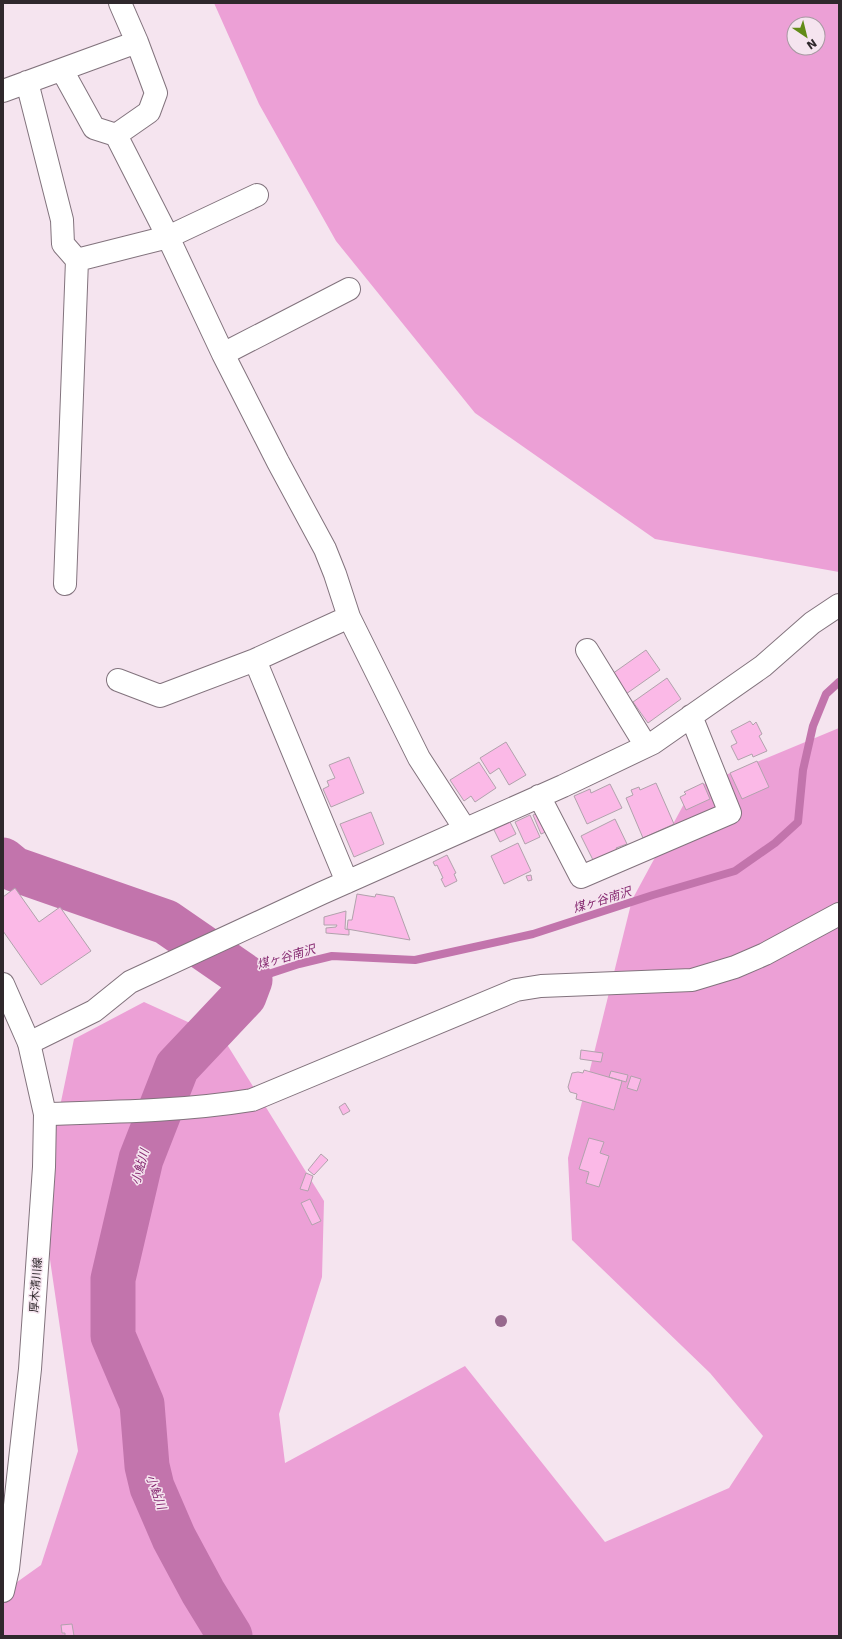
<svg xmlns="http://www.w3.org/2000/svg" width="842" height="1639" font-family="'DejaVu Sans','Noto Sans JP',sans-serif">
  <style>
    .green { fill: #eca0d6; fill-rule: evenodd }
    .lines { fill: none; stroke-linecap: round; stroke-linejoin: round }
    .stream { stroke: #c274ac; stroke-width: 8 }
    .river { stroke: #c274ac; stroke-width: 45 }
    .building { fill: #fbb9e7; stroke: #b1a2ac }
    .street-casing { stroke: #82737d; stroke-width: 24 }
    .primary-casing { stroke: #82737d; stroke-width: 24 }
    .street { stroke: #fff; stroke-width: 22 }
    .primary { stroke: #fff; stroke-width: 22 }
    .tree { fill: #97688d }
    .labels { text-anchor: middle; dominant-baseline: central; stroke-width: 3; stroke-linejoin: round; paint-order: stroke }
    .street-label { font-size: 11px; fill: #2f282c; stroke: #f5e4ef }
    .water-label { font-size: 12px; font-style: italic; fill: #872b72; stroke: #f5e4ef }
  </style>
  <rect width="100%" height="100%" fill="#f5e4ef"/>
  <!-- green -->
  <path class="green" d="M214 3H839V572L655 539 475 413 336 241 259 104ZM794 24H818V48H794Z
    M839 728V1636H3V1592L41 1565 78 1451 41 1198 74 1039 144 1002 223 1038 324 1201 322 1277 279 1414 285 1463 465 1366 605 1542 729 1488 763 1436 710 1373 572 1240 568 1158 632 900 692 789Z"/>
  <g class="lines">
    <!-- stream -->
    <path class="stream" d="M250 980 299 964 332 956 415 960 533 934 653 895 735 871 775 843 798 822 803 770 813 726 826 694 839 682"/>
    <!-- river -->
    <path class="river" d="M3 860 14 869 166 922 250 980 244 996 177 1067 141 1159 113 1279V1336L142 1404 147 1466 152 1487 174 1538 203 1592 230 1636"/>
  </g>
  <!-- building -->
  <path class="building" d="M646 650 660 670 626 694 612 674Z
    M667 678 681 699 648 723 633 702Z
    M750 721 753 725 756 722 762 734 759 736 767 751 753 757 752 754 738 760 731 746 737 743 731 731Z
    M506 742 526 775 509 785 499 768 490 774 480 758Z
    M349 757 364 793 331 807 323 789 329 786 327 781 335 778 329 765Z
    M757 761 769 787 742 799 730 773Z
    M479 762 496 788 475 802 471 796 464 801 450 780Z
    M656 783 674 824 643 838 626 798 633 795 631 790 639 787 640 790Z
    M703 783 710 799 686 810 680 797 686 794 684 792Z
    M610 784 622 808 587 824 574 796 590 789 591 793Z
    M371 812 384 844 354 857 340 824Z
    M540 812 548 831 541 834 533 815Z
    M530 815 540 837 525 844 515 822Z
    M615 819 627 844 616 848 617 850 594 862 581 836Z
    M509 820 516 834 500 842 493 828Z
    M518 843 531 871 504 884 491 856Z
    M447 855 456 873 454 874 457 881 445 887 441 879 443 878 437 865 435 866 433 862Z
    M531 875 532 880 528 881 526 876Z
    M15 888 39 922 60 907 91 951 41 985 3 931V897Z
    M357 894 375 897 376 894 394 897 410 940 347 929 348 920H352Z
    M346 911 345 929 349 930V935L326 933V928L336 927 337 925H324V917Z
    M581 1050 603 1053 601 1062 580 1059Z
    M584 1070 622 1081 614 1110 576 1099 577 1094 570 1092 568 1087 572 1073 578 1072 583 1073Z
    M611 1071 628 1075 626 1082 609 1077Z
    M631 1076 641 1079 637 1091 627 1088Z
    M345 1103 350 1111 343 1115 339 1107Z
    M589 1138 604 1142 600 1153 609 1156 599 1187 586 1183 589 1172 579 1169Z
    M321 1154 328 1160 314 1175 308 1170Z
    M306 1173 313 1176 308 1191 300 1189Z
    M310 1199 321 1221 312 1225 301 1203Z
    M72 1624 74 1636H65V1633H62L61 1625Z"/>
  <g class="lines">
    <defs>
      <path id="street" d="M62 70 94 128 116 135 168 237 223 354 278 462 325 549 335 574 349 617 419 758 465 829
        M27 82 62 220 63 244 77 260
        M3 91 137 42 120 3
        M116 135 149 112 156 93 137 42
        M223 354 349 289
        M65 584 77 260 168 237 257 195
        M587 650 646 746
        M255 660 347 882
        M118 680 160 696 255 660 349 617
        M539 796 581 877 730 813 691 716
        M29 1043 94 1011 130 982 322 893 563 786 653 743 763 666 812 623 839 605
        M45 1114C113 1112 184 1111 252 1100L516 990 541 986 692 980 735 967 765 954 839 914"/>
      <path id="primary" d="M3 984 29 1043 45 1114 44 1167 30 1369 8 1569 3 1591"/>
    </defs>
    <!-- street casing -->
    <use href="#street" class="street-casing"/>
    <!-- primary casing -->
    <use href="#primary" class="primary-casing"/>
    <!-- street -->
    <use href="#street" class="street"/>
    <!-- primary -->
    <use href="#primary" class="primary"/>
  </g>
  <!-- trees -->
  <circle class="tree" cx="501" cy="1321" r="6"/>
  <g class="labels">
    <!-- street labels -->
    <g class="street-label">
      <text transform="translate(36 1285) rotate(-86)">厚木清川線</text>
    </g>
    <!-- water labels -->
    <g class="water-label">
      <text transform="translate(602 900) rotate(-17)">煤ヶ谷南沢</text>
      <text transform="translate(286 957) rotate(-16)">煤ヶ谷南沢</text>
      <text transform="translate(140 1167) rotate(-74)">小鮎川</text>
      <text transform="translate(156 1492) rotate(70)">小鮎川</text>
    </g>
  </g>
  <!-- border -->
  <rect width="842" height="1639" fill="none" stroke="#2f282c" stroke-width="8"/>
  <!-- north arrow -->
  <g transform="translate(806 36) rotate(145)"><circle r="19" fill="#f5e4ef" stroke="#a699a1"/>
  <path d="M0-3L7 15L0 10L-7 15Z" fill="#628b18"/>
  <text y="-6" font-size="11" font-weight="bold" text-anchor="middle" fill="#2f282c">N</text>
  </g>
</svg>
